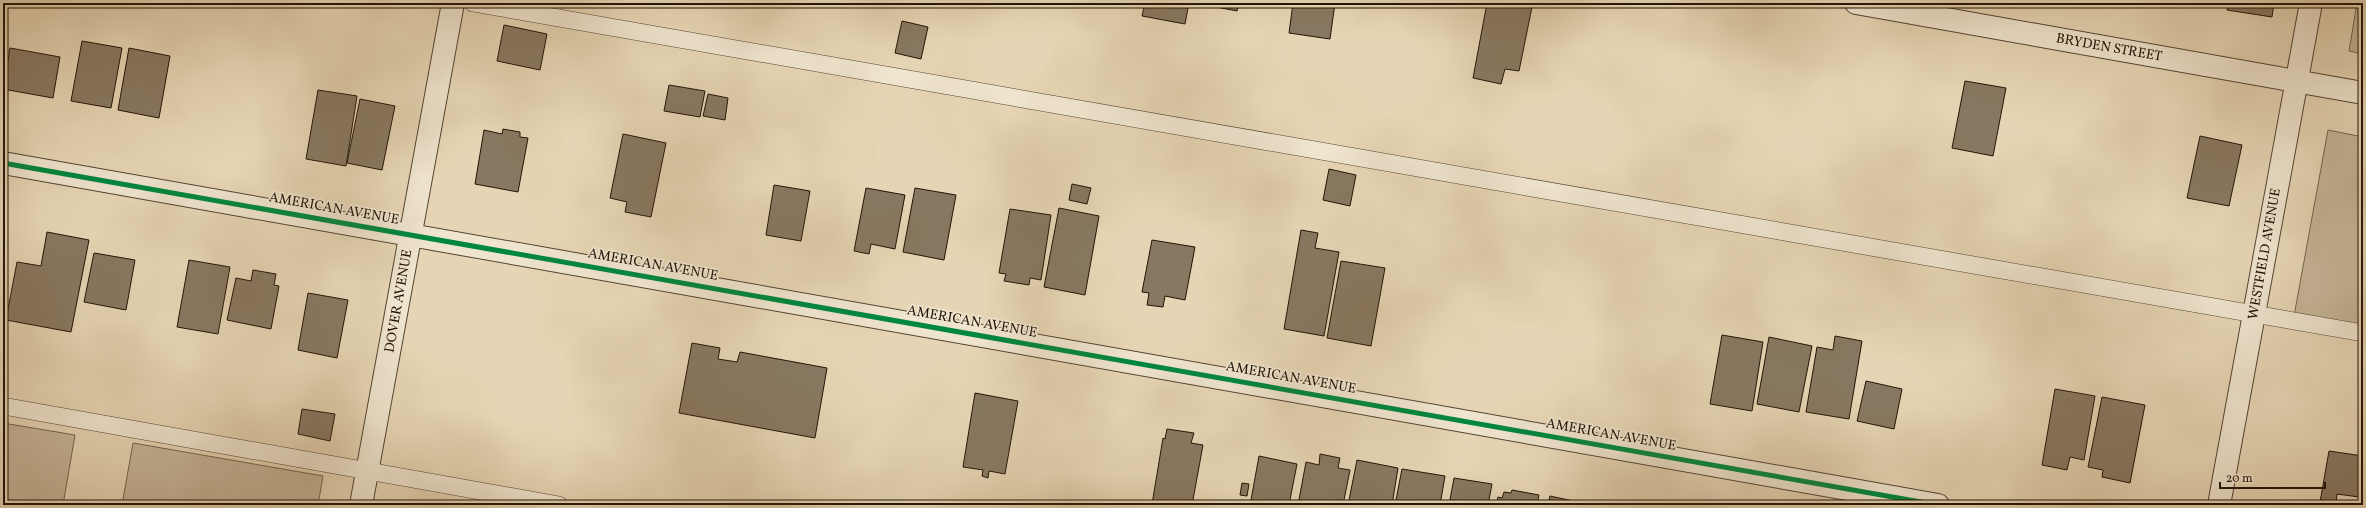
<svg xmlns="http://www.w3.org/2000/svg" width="2366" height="508" font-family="Vollkorn,serif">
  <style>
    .green { fill: #c5b497; stroke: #74644f }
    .building { fill: #887861; stroke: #221407 }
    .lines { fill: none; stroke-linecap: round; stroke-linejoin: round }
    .service-casing { stroke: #534432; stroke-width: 18 }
    .minor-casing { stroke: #534432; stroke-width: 24 }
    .service { stroke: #efe4ce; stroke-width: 17 }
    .minor { stroke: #efe4ce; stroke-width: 22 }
    .cycleway-casing { stroke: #efe4ce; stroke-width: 8 }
    .cycleway { stroke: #00873e; stroke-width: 5 }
    .labels { text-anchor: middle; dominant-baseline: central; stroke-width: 3.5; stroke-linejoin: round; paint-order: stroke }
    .street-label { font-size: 14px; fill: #221407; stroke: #efe4ce }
  </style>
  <rect width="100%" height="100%" fill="#e6d5b4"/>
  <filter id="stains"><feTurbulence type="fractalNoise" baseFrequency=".005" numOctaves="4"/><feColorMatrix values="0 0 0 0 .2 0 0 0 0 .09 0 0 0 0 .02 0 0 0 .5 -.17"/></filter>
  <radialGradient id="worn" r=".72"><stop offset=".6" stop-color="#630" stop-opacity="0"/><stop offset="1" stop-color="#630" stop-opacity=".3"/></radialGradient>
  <!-- green -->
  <path class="green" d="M2357 3H2363V54L2349 51Z
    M2328 130 2363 137V329L2294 316Z
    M3 423 75 435 63 505H3Z
    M133 443 323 476 318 505H122Z"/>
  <!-- building -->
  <path class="building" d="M1145 3H1189L1185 24 1142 16Z
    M1195 3H1239L1237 11Z
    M1293 3H1335L1330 39 1289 33Z
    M1487 3H1513L1532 7 1519 71 1505 69 1501 84 1473 78Z
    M2228 3H2274L2272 17 2227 10Z
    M902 21 928 27 921 59 895 53Z
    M504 25 547 34 540 70 497 61Z
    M82 41 122 48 111 108 71 101Z
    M10 48 60 57 53 98 3 89Z
    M129 48 170 56 159 118 118 110Z
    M1965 81 2006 88 1993 156 1952 148Z
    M669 85 705 91 700 117 664 111Z
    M318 90 357 96 346 166 306 159Z
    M708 94 728 98 725 120 703 116Z
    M360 99 395 106 382 170 347 163Z
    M503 129 520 132V137L528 138 518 192 475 184 484 130 502 134Z
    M623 134 666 143 651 217 625 212 627 202 610 198Z
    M2200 136 2242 145 2229 206 2187 198Z
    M1329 169 1356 175 1350 206 1323 200Z
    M1072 184 1091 188 1087 204 1069 200Z
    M774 185 810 191 801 241 766 235Z
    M866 188 905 195 895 249 871 244 869 254 854 251Z
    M915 188 956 195 944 260 903 252Z
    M1059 208 1099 216 1085 295 1044 287Z
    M1010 209 1051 215 1041 280 1030 278 1029 285 1004 281 1006 274 999 273Z
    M1301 230 1318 233 1315 248 1339 252 1324 336 1284 329Z
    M47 232 89 240 71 332 6 320 17 262 41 266Z
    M1152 240 1195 247 1185 300 1165 296 1163 307 1147 305 1149 293 1142 292Z
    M94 253 135 260 126 310 84 302Z
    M189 260 230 267 218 334 177 327Z
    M1341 261 1385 268 1371 346 1327 338Z
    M253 270 276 274 274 285 279 286 271 329 227 320 236 278 251 281Z
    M308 293 348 300 337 358 298 350Z
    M1722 335 1763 342 1752 411 1710 404Z
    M1835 336 1862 341 1849 419 1806 412 1817 347 1833 350Z
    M1769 337 1812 346 1799 412 1757 404Z
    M692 343 720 348 718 359 737 362 740 352 827 368 815 438 679 413Z
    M1866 381 1902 389 1894 429 1857 421Z
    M2055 389 2095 396 2084 460 2070 457 2067 470 2042 465Z
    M975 393 1018 401 1005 474 989 471 988 478 982 476 983 470 963 467Z
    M2102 397 2145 405 2130 483 2102 477 2103 470 2088 467Z
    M302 409 335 414 330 441 298 434Z
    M1167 429 1194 433 1191 443 1203 445 1192 505 1152 504 1163 438 1165 439Z
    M2329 451 2363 456V473L2359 497 2337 494 2336 505 2320 502Z
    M1320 454 1340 458 1338 468 1350 470 1343 505H1298L1306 462 1319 465Z
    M1259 456 1297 464 1289 505 1251 500Z
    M1357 460 1398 468 1392 505H1348Z
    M1402 469 1445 476 1440 505H1395Z
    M1454 478 1492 484 1488 505H1449Z
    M1242 483 1249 484 1247 496 1240 495Z
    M1512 490 1539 495 1537 505H1496L1498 497 1502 498 1504 492 1511 493Z
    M1550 496 1583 503V505H1548Z"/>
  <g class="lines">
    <defs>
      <path id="service" d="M473 3 2363 333
        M3 406 559 505"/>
      <path id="minor" d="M1856 3 2363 93
        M3 163 1938 505
        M361 505 453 3
        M2219 505 2311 3"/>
    </defs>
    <!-- service casing -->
    <use href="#service" class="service-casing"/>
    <!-- minor casing -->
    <use href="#minor" class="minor-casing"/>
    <!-- service -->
    <use href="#service" class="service"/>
    <!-- minor -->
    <use href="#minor" class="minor"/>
    <defs>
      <path id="cycleway" d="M3 163 1938 505"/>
    </defs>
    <!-- cycleway casing -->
    <use href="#cycleway" class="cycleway-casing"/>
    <!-- cycleway -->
    <use href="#cycleway" class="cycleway"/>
  </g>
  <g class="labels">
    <!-- street labels -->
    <g class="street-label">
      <text transform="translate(2109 48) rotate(10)">BRYDEN STREET</text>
      <text transform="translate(334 209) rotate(10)">AMERICAN AVENUE</text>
      <text transform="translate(2265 254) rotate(-80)">WESTFIELD AVENUE</text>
      <text transform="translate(653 265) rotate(10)">AMERICAN AVENUE</text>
      <text transform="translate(399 301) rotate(-80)">DOVER AVENUE</text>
      <text transform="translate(972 322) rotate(10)">AMERICAN AVENUE</text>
      <text transform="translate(1291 378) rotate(10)">AMERICAN AVENUE</text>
      <text transform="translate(1611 435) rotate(10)">AMERICAN AVENUE</text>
    </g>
  </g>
  <!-- margin -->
  <rect width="2366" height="508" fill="none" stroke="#e6d5b4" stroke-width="16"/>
  <rect x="4" y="4" width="2358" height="500" fill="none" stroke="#221407" stroke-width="2"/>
  <rect x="8" y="8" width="2350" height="492" fill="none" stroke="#221407"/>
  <!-- scale -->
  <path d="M2220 482v6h105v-6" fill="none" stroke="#221407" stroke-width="2"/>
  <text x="2226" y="482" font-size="12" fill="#221407" stroke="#efe4ce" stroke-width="3" paint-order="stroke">20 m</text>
  <rect width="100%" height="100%" filter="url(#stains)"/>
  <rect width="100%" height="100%" fill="url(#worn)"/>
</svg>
